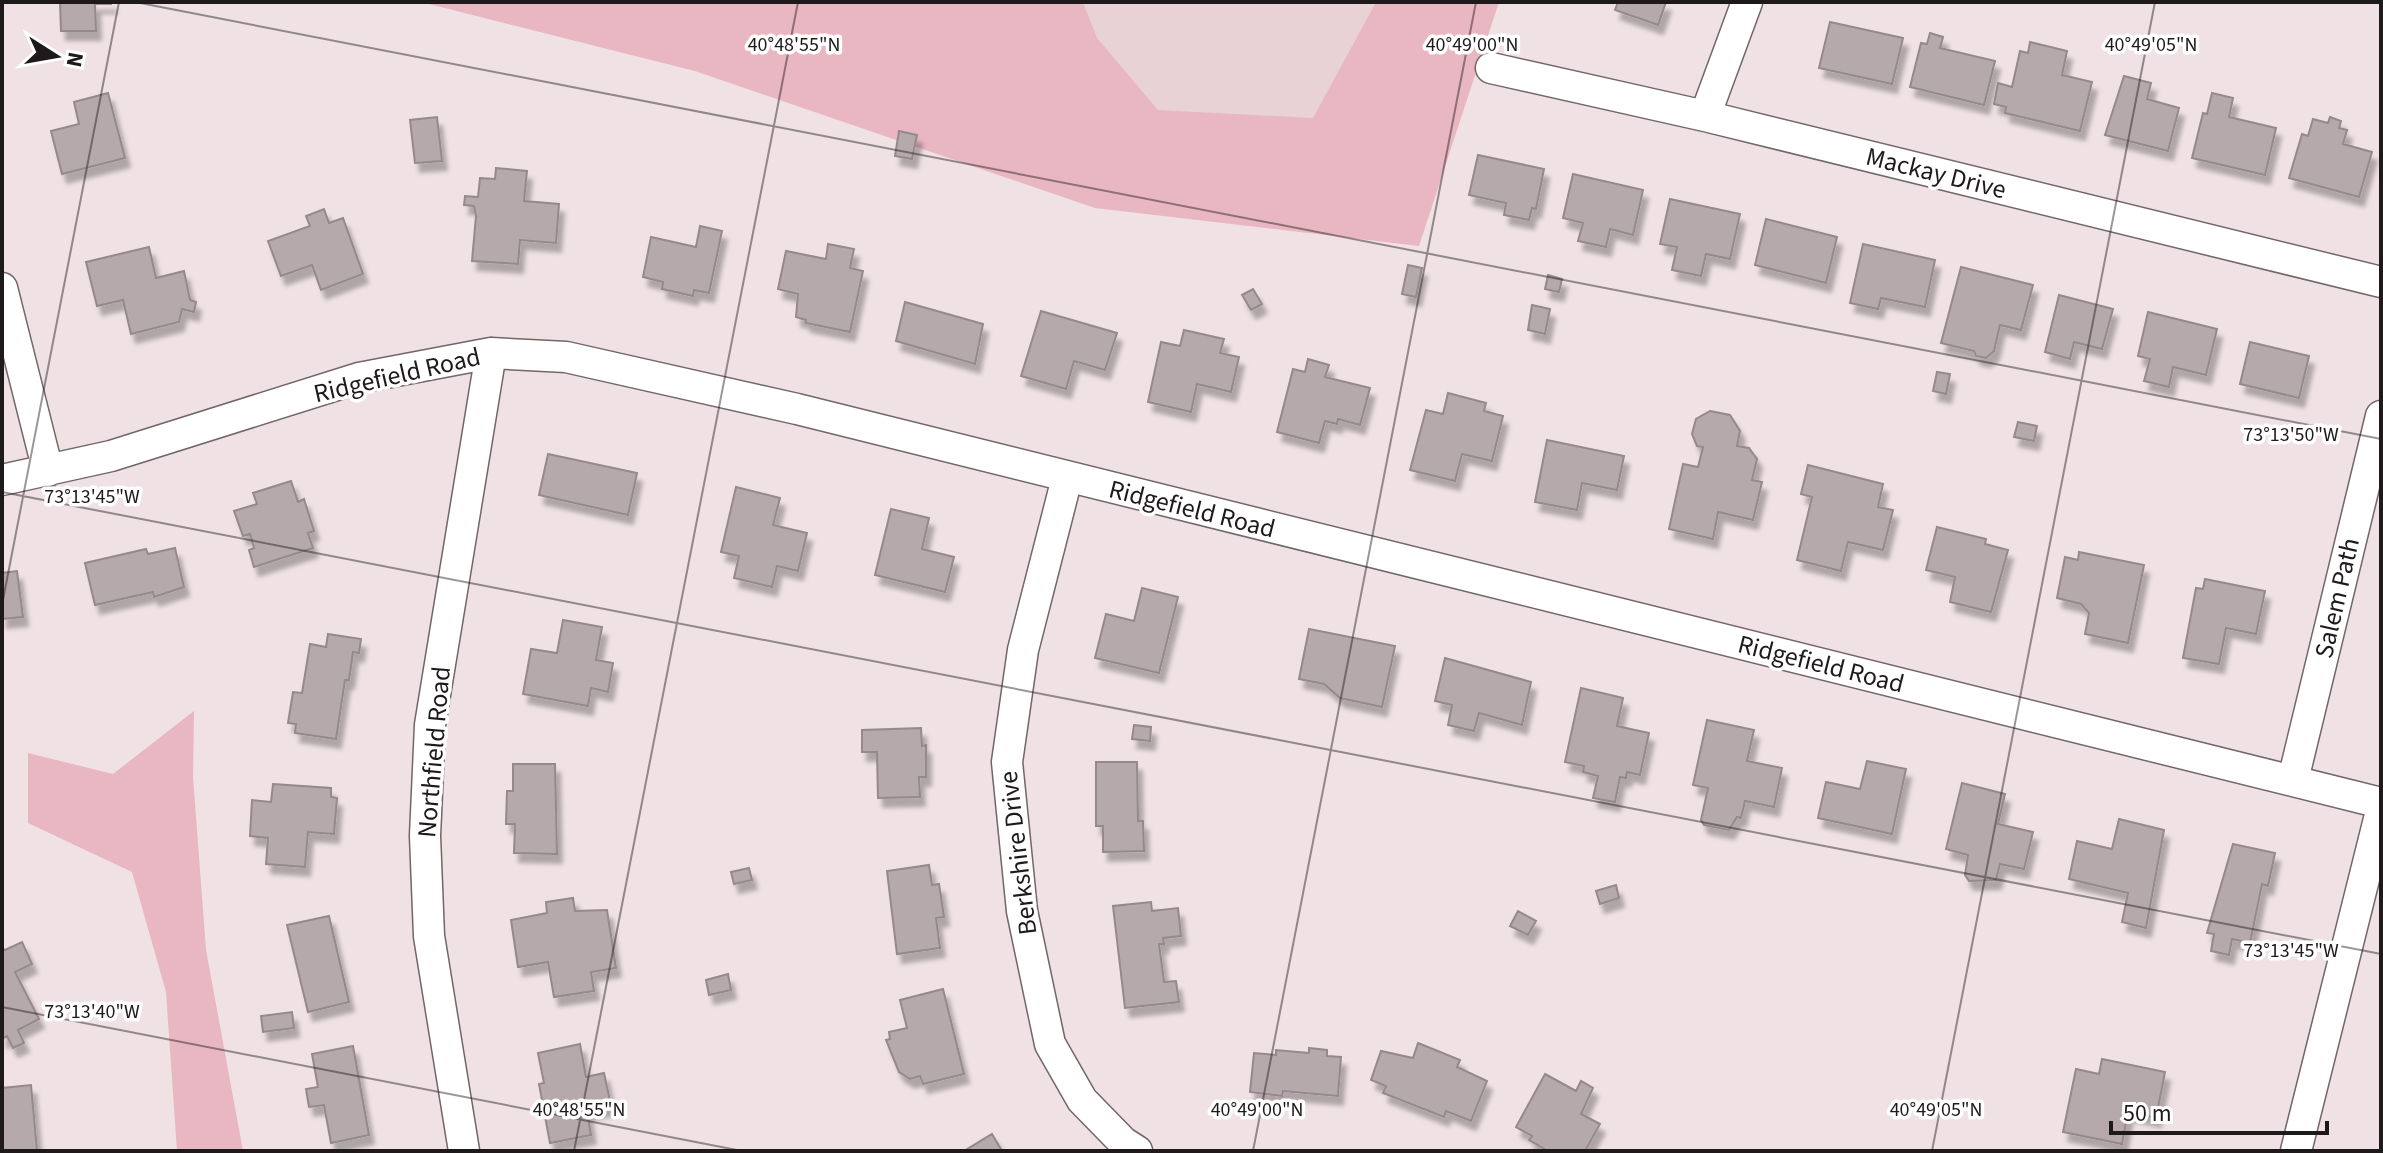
<svg xmlns="http://www.w3.org/2000/svg" width="2383" height="1153" font-family="'Source Sans 3',sans-serif">
  <style>
    .built { fill: #e9d2d6 }
    .green { fill: #e8b7c1 }
    .building { fill: #b6a9ab; stroke: #95898b; stroke-width: 2; filter: url(#shadow) }
    .lines { fill: none; stroke-linecap: round; stroke-linejoin: round }
    .minor-casing { stroke: #726668; stroke-width: 33 }
    .minor { stroke: #fff; stroke-width: 30 }
    .ticks { fill: none; stroke: #1e191a; stroke-width: 2; stroke-opacity: 0.45 }
    .labels { text-anchor: middle; dominant-baseline: central; stroke-width: 7; stroke-linejoin: round; paint-order: stroke }
    .street-label { font-size: 26px; fill: #1e191a; stroke: #fff }
    .ticks-label { font-size: 20px; text-anchor: middle; fill: #1e191a; stroke: #fff; stroke-width: 7; stroke-linejoin: round; paint-order: stroke }
  </style>
  <defs>
    <filter id="shadow"><feDropShadow dx="5" dy="9" stdDeviation="2" flood-color="#0004"/></filter>
  </defs>
  <rect width="100%" height="100%" fill="#efe1e4"/>
  <!-- built -->
  <path class="built" d="M545 2H1420L1338 208Z"/>
  <!-- green -->
  <path class="green" d="M421 2H1083L1097 38 1158 110 1313 118 1376 2H1499L1419 246 1095 208 695 71Z
    M194 711 193 777 206 950 243 1151H177L166 992 132 872 28 823V753L113 774Z"/>
  <!-- building -->
  <path class="building" d="M60 2H111V4H95L96 31H61Z
    M1618 2H1666L1658 25 1615 10Z
    M1830 22 1903 38 1892 84 1819 68Z
    M1930 33 1943 37 1940 48 1995 61 1984 105 1910 87 1921 43 1927 44Z
    M2030 42 2067 51 2062 75 2092 82 2080 131 2005 113 2006 107 1994 104 1998 83 2012 87 2020 51 2028 53Z
    M2124 76 2151 83 2147 99 2179 108 2168 151 2105 135Z
    M108 93 125 158 62 174 51 131 79 124 74 102Z
    M2212 93 2233 98 2229 117 2276 128 2265 175 2192 158 2203 113 2207 114Z
    M437 117 442 161 415 163 410 120Z
    M2330 117 2341 121 2339 128 2347 130 2343 144 2372 152 2359 197 2289 178 2302 134 2308 136 2313 119 2328 123Z
    M899 131 917 135 912 159 895 156Z
    M1478 155 1544 169 1536 209 1532 208 1529 220 1504 215 1506 203 1469 195Z
    M496 168 527 171 524 201 559 204 556 243 520 240 518 264 472 261 476 216 474 206 464 205 465 196 478 197 480 178 495 179Z
    M1573 174 1643 190 1633 235 1610 229 1606 247 1578 241 1583 223 1563 218Z
    M1670 199 1740 214 1730 259 1706 254 1701 276 1672 270 1677 247 1660 244Z
    M324 209 329 223 343 218 363 274 321 290 312 265 281 276 268 241 310 226 306 216Z
    M1766 219 1837 237 1826 283 1755 265Z
    M700 226 722 231 709 293 694 290 693 296 662 289 663 282 643 277 651 237 696 247Z
    M828 244 854 249 850 268 863 271 850 332 806 323V320L796 317 798 294 778 289 786 251 826 259Z
    M1863 244 1935 260 1925 307 1881 298 1878 309 1850 303Z
    M149 247 156 278 184 271 190 300 196 302 194 312 182 309 179 322 131 334 123 300 97 306 86 262Z
    M1408 265 1422 268 1416 297 1402 294Z
    M1961 267 2033 285 2021 330 2000 325 1994 351 1986 358 1976 356 1974 351 1941 343Z
    M1548 275 1562 279 1559 292 1545 289Z
    M1253 289 1262 304 1251 310 1242 295Z
    M2059 295 2113 309 2102 349 2074 342 2070 359 2045 352Z
    M905 302 983 324 975 364 896 341Z
    M1532 305 1550 309 1545 334 1528 330Z
    M1041 311 1117 333 1105 370 1074 361 1066 389 1021 376Z
    M2148 312 2217 329 2206 375 2173 367 2169 387 2144 381 2150 359 2138 356Z
    M1184 330 1224 339 1220 353 1239 357 1231 392 1197 384 1191 412 1148 402 1161 342 1180 346Z
    M2250 342 2309 356 2299 398 2240 384Z
    M1308 359 1329 365 1325 377 1370 388 1360 425 1338 419 1337 424 1325 421 1319 443 1277 432 1293 369 1305 372Z
    M1937 372 1950 374 1946 394 1933 391Z
    M1448 393 1486 403 1484 411 1503 416 1492 461 1462 454 1455 481 1410 470 1426 410 1443 414Z
    M1710 411 1730 415 1740 431 1737 446 1749 448 1757 459 1752 480 1762 482 1753 520 1718 512 1713 539 1669 529 1683 464 1698 467 1703 447 1697 446 1692 434 1696 419Z
    M2018 422 2037 426 2034 441 2014 437Z
    M1547 440 1624 456 1617 490 1582 483 1577 510 1535 502Z
    M548 454 637 473 628 515 539 495Z
    M1808 465 1883 484 1878 507 1893 510 1883 550 1848 542 1841 571 1797 560 1812 497 1801 494Z
    M291 481 298 502 304 499 314 531 308 533 313 548 254 567 249 550 254 548 250 534 243 536 234 511 257 504 253 493Z
    M736 487 780 498 773 525 807 533 798 571 777 566 772 587 734 578 739 556 721 552Z
    M891 509 929 518 922 549 954 557 945 592 875 575Z
    M1937 527 1986 539 1985 544 2008 550 1991 612 1950 602 1955 577 1926 570Z
    M175 548 184 587 154 597 153 592 95 605 85 563 146 549 148 554Z
    M2079 552 2144 565 2128 643 2085 634 2089 613 2081 604 2057 598 2065 557 2078 560Z
    M17 571 23 617 2 619V573Z
    M2205 579 2265 591 2256 634 2226 628 2219 664 2183 658 2196 588 2203 589Z
    M1142 588 1178 597 1159 673 1095 658 1106 614 1134 621Z
    M563 620 602 627 596 660 613 663 608 692 591 688 588 706 523 694 531 649 557 653Z
    M1309 629 1395 646 1382 707 1340 698 1324 684 1299 679Z
    M328 634 361 639 359 653 353 652 349 680H345L336 739 295 733 296 724 288 723 293 692 302 693 310 644 326 647Z
    M1445 658 1531 682 1522 725 1479 713 1474 731 1448 725 1452 705 1435 701Z
    M1581 688 1623 698 1617 726 1649 733 1640 775 1627 772 1626 778 1620 777 1615 802 1593 798 1598 776 1583 772 1584 766 1565 762Z
    M1707 720 1754 730 1747 761 1782 768 1774 807 1745 801 1741 818 1737 817 1729 830 1704 825 1701 820 1708 788 1693 785Z
    M1134 725 1151 727 1150 741 1132 739Z
    M921 728 922 746 926 745V777H919L920 797 878 798 877 752H862V730Z
    M1867 761 1906 769 1892 834 1818 818 1826 782 1860 789Z
    M1096 762H1137L1138 821H1143L1144 851 1103 852V826H1096Z
    M513 764H555L557 854 514 853 515 824H506L507 791H513Z
    M1962 783 2005 794 1998 824 2033 832 2024 869 2000 864 1996 880 1969 881 1965 875 1968 855 1946 849Z
    M273 784 331 788V797L337 798 334 834 308 832 305 867 266 864 268 838 250 836 252 800 271 802Z
    M2119 819 2164 830 2146 928 2122 922 2128 893 2069 879 2077 841 2112 849Z
    M2233 844 2275 853 2268 886 2262 884 2250 943 2232 939 2229 955 2211 951 2214 934 2207 933Z
    M929 865 932 885 939 884 944 917 936 918 940 948 897 954 887 871Z
    M749 868 752 880 734 884 731 872Z
    M1616 885 1619 898 1600 904 1596 891Z
    M573 898 575 911 607 910 616 968 591 972 594 991 554 997 548 962 518 967 511 920 547 913 546 902Z
    M1151 902 1152 911 1178 908 1181 936 1163 938 1164 944H1159L1164 982 1176 981 1179 1002 1125 1008 1113 906Z
    M1518 911 1536 921 1528 935 1510 926Z
    M329 916 349 1002 308 1012 287 925Z
    M22 942 32 964 15 972 39 1019 18 1030 24 1043 13 1048 7 1036 2 1039V948L5 950Z
    M728 974 731 990 709 995 706 980Z
    M943 989 964 1074 923 1084 920 1076 910 1079 899 1072 886 1040 890 1039 889 1032 907 1028 900 1000Z
    M292 1012 294 1028 263 1032 261 1016Z
    M1418 1043 1460 1060 1457 1067 1487 1081 1471 1121 1446 1111 1444 1117 1383 1093 1386 1086 1371 1080 1381 1051 1413 1058Z
    M580 1044 586 1077 604 1073 611 1106 587 1111 591 1135 550 1143 539 1084 544 1083 538 1053Z
    M353 1046 369 1135 331 1143 324 1105 309 1107 306 1089 318 1087 312 1054Z
    M1309 1048 1327 1050V1056L1341 1057 1338 1096 1283 1091 1282 1096 1250 1092 1254 1053 1276 1055V1050L1309 1053Z
    M2102 1059 2165 1072 2156 1118 2128 1112 2122 1144 2063 1132 2076 1069 2099 1074Z
    M1545 1074 1576 1091 1581 1081 1593 1088 1581 1114 1600 1124 1585 1151H1548L1529 1140 1532 1136 1516 1127Z
    M31 1085 37 1151H2V1088Z
    M992 1134 1002 1151H964Z"/>
  <g class="lines">
    <defs>
      <path id="minor" d="M1491 68 1705 116 2381 282
        M1705 116 1747 2
        M2 288 48 471
        M1067 478 1023 650 1007 762 1022 911 1050 1044 1082 1100 1123 1142 1137 1151
        M2 480 111 456 359 378 491 353 566 357 797 409 2381 803
        M2293 780 2381 416
        M464 1151 429 936 425 836 430 725 491 353
        M2296 1151 2381 811"/>
    </defs>
    <!-- minor casing -->
    <use href="#minor" class="minor-casing"/>
    <!-- minor -->
    <use href="#minor" class="minor"/>
  </g>
  <!-- ticks -->
  <path class="ticks" d="M135 2 2381 439M2 492 2381 954M2 605 119 2M2 1007 742 1151M574 1151 798 2M1253 1151 1476 2M1932 1151 2155 2"/>
  <g class="labels">
    <!-- street labels -->
    <g class="street-label">
      <text transform="translate(1936 173) rotate(14)">Mackay Drive</text>
      <text transform="translate(397 375) rotate(-13)">Ridgefield Road</text>
      <text transform="translate(1192 509) rotate(14)">Ridgefield Road</text>
      <text transform="translate(2337 598) rotate(-77)">Salem Path</text>
      <text transform="translate(1821 664) rotate(14)">Ridgefield Road</text>
      <text transform="translate(434 752) rotate(-85)">Northfield Road</text>
      <text transform="translate(1018 853) rotate(-97)">Berkshire Drive</text>
    </g>
  </g>
  <g class="ticks-label">
    <text x="794" y="51">40°48'55"N</text>
    <text x="1472" y="51">40°49'00"N</text>
    <text x="2151" y="51">40°49'05"N</text>
    <text x="2291" y="441">73°13'50"W</text>
    <text x="92" y="503">73°13'45"W</text>
    <text x="2291" y="957">73°13'45"W</text>
    <text x="92" y="1018">73°13'40"W</text>
    <text x="579" y="1116">40°48'55"N</text>
    <text x="1257" y="1116">40°49'00"N</text>
    <text x="1936" y="1116">40°49'05"N</text>
  </g>
  <!-- border -->
  <rect width="2383" height="1153" fill="none" stroke="#1e191a" stroke-width="8"/>
  <!-- north arrow -->
  <g transform="translate(56 56) rotate(101)" stroke="#ffffff" stroke-width="6" paint-order="stroke">
  <path d="M0-6L14 30L0 20L-14 30Z" fill="#1e191a"/>
  <text y="-12" font-size="22" font-weight="bold" text-anchor="middle" fill="#1e191a">N</text>
  </g>
  <!-- scale -->
  <path d="M2111 1121v12h216v-12" fill="none" stroke="#1e191a" stroke-width="4"/>
  <text x="2123" y="1121" font-size="24" fill="#1e191a" stroke="#ffffff" stroke-width="6" paint-order="stroke">50 m</text>
</svg>
